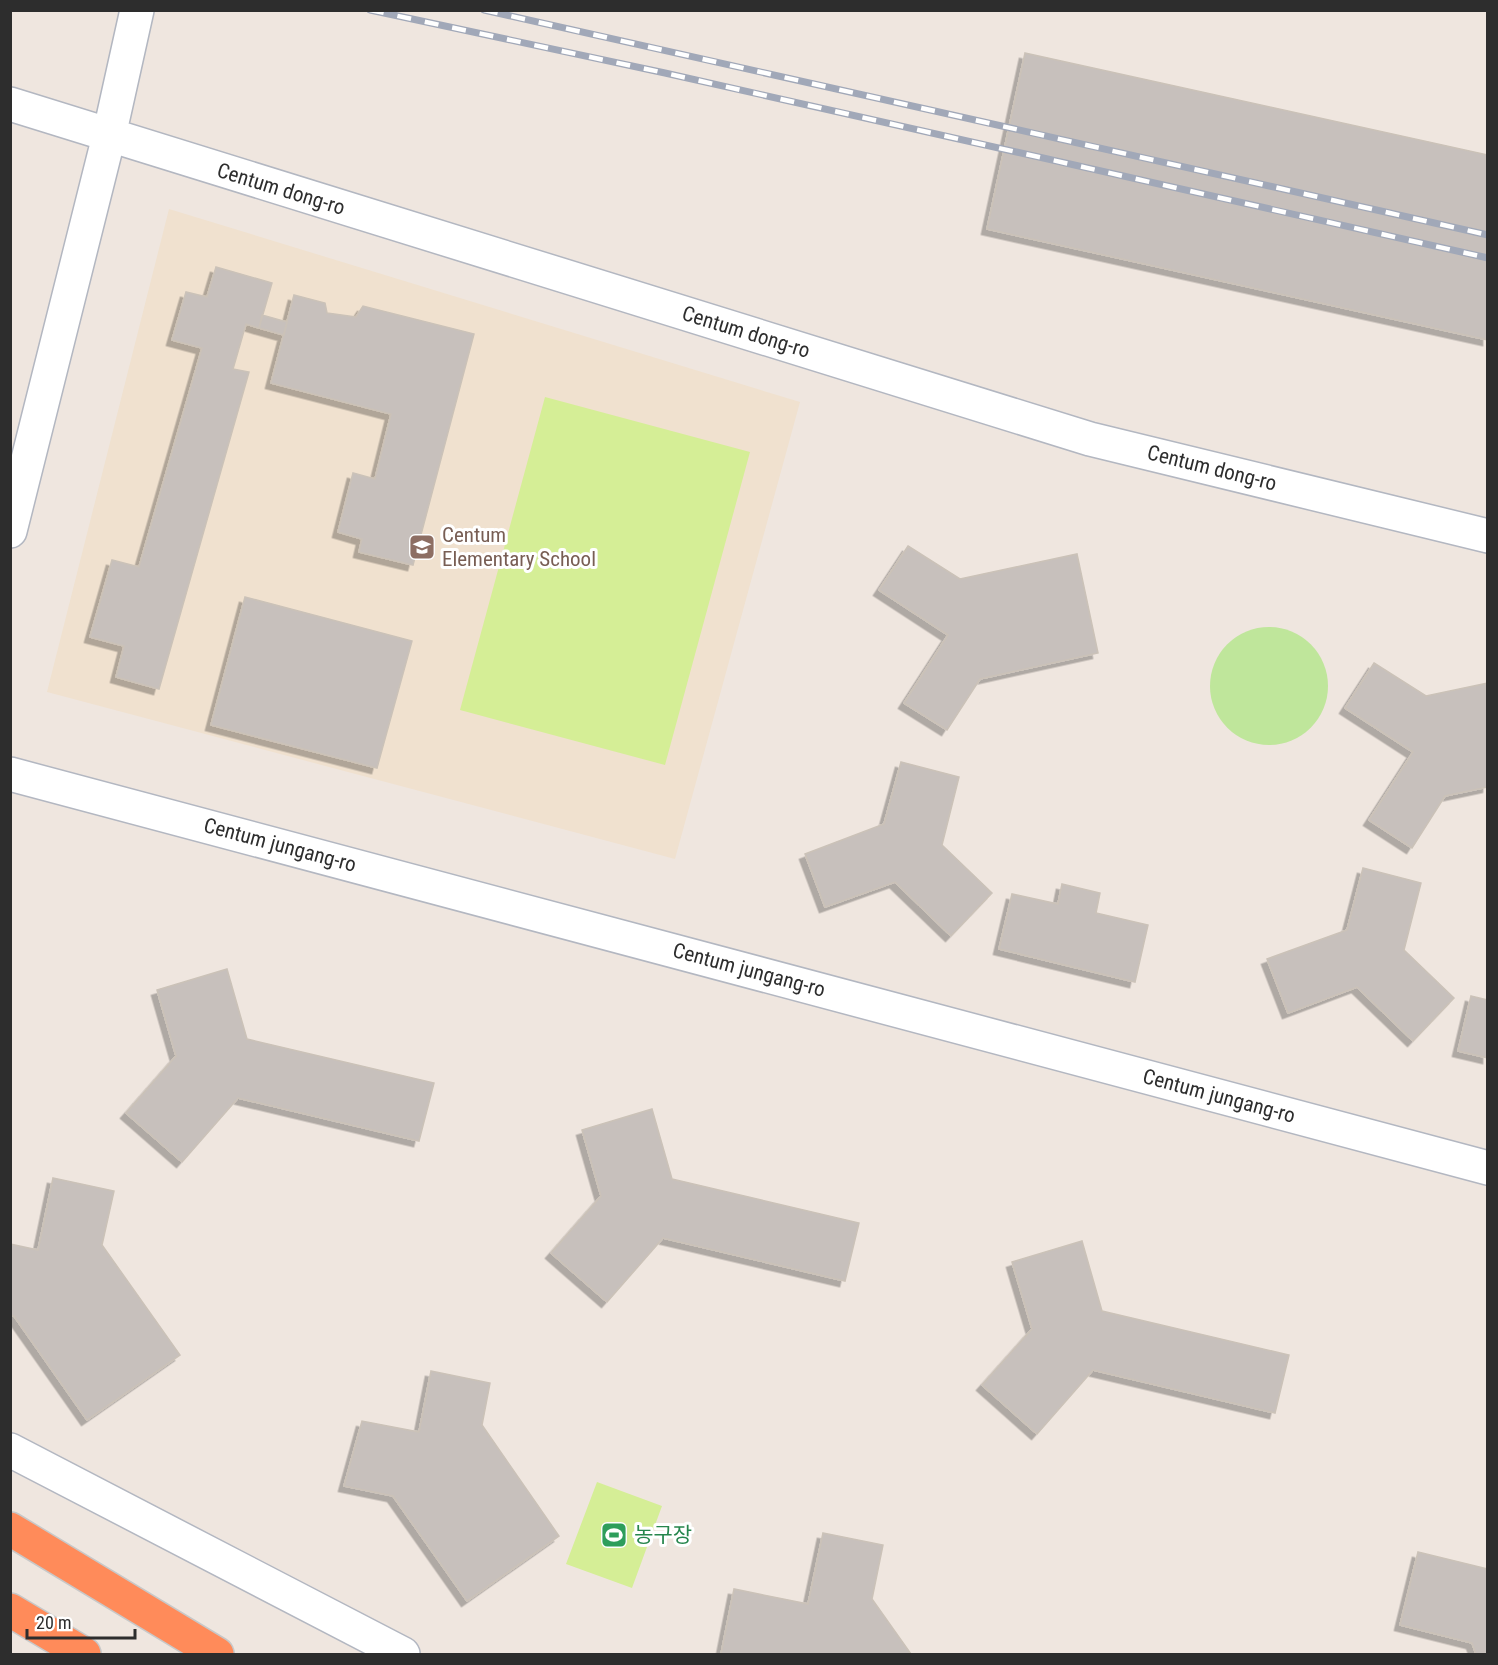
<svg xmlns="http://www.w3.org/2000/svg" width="1498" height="1665" font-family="'Roboto Condensed','Noto Sans KR',sans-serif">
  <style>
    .education { fill: #f0e1cf }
    .green { fill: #bfe69b }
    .pitch { fill: #d5ee96 }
    .building { fill: #c7c0bc; stroke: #cbc2b8; stroke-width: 1.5; filter: url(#shadow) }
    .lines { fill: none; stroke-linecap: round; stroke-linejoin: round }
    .secondary-casing { stroke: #b3b7c1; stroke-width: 36 }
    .highway-casing { stroke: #c8c8c8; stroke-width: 36 }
    .secondary { stroke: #fff; stroke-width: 33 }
    .highway { stroke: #ff8b5a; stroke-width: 33 }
    .rail-casing { stroke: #a1a8b8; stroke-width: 7 }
    .rail { stroke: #fff; stroke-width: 4.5; stroke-dasharray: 14; stroke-linecap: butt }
    .labels { text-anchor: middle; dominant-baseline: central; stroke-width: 6; stroke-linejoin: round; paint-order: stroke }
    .street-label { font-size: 21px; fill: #2d2d2d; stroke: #fff }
    .education-label { font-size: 21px; fill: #785e54; stroke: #fff; text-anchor: start }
    .leisure-label { font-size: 21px; fill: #27864d; stroke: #fff; text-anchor: start }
  </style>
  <defs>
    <filter id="shadow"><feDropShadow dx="-5.5" dy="5.5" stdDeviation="0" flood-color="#0004"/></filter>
  </defs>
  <rect width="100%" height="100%" fill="#efe6df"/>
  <!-- education -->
  <path class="education" d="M169 209 800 402 675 859 47 692Z"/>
  <!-- green -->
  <path class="green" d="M1210 686a59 59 0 1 1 118 0a59 59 0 1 1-118 0Z"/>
  <!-- pitch -->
  <path class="pitch" d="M545 397 750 452 665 765 460 710Z
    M597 1482 662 1506 632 1588 566 1564Z"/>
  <!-- building -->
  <path class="building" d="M1025 53 1488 155V340L987 229Z
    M216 267 272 283 259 328 246 324 233 369 249 372 159 689 116 677 124 646 90 637 112 560 139 567 202 348 172 340 186 292 207 297Z
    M294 295 325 303 327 313 356 317 363 306 474 334 413 565 359 552 362 539 338 532 353 473 375 479 391 414 271 383Z
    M262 315 287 322 284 335 259 328Z
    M908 546 960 579 1077 554 1098 653 980 679 947 730 904 703 948 635 879 590Z
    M245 597 412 641 377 768 211 725Z
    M1374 663 1426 696 1488 683V787L1445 796 1412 848 1369 820 1413 752 1345 708Z
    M901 762 959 777 942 845 992 893 951 936 895 882 825 907 805 854 884 824Z
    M1363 868 1421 883 1404 950 1454 998 1413 1041 1357 987 1288 1013 1267 959 1347 930Z
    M1062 884 1100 893 1096 913 1148 925 1135 982 999 949 1012 894 1058 904Z
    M227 969 247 1039 434 1083 419 1141 238 1098 182 1162 126 1113 176 1056 157 990Z
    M1471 996 1488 1000V1058L1458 1051Z
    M652 1109 672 1179 859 1223 845 1281 663 1238 607 1302 551 1253 601 1196 582 1130Z
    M53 1178 114 1191 102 1245 180 1355 87 1420 14 1316 10 1315V1244L38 1250Z
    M1082 1241 1102 1311 1289 1355 1275 1413 1093 1370 1037 1434 982 1385 1032 1329 1012 1262Z
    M431 1371 490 1383 482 1425 559 1536 467 1601 393 1496 344 1486 362 1421 419 1432Z
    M823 1533 883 1545 872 1599 911 1654H721L734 1589 808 1604Z
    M1418 1552 1488 1569V1654H1476L1472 1643 1400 1625Z"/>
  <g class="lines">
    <defs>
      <path id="secondary" d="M10 104 1090 439 1488 536
        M10 531 109 136 137 10
        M10 774 1488 1168
        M10 1450 403 1654"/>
      <path id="highway" d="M10 1529 217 1654
        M10 1610 84 1654"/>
    </defs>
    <!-- secondary casing -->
    <use href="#secondary" class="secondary-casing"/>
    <!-- highway casing -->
    <use href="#highway" class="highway-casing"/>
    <!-- secondary -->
    <use href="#secondary" class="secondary"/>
    <!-- highway -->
    <use href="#highway" class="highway"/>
    <defs>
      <path id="rail" d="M370 10 665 73 1488 258
        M484 10 1488 235"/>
    </defs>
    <!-- rail casing -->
    <use href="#rail" class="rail-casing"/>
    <!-- rail -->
    <use href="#rail" class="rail"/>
  </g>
  <!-- icons -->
  <defs>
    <symbol id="school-square" viewBox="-11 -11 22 22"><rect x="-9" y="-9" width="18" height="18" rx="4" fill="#8d6e63" stroke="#fff"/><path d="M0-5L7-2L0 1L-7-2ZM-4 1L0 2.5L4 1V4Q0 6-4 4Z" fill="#fff"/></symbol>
    <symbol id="stadium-square" viewBox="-11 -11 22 22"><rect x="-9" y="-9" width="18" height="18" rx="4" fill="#2e9e5b" stroke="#fff"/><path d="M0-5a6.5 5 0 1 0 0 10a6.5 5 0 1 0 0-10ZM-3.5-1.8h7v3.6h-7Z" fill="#fff"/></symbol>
  </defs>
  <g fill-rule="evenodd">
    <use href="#school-square" x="407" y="532" width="30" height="30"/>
    <use href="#stadium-square" x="599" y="1520" width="30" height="30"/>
  </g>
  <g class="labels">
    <!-- street labels -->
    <g class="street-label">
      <text transform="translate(281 189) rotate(17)">Centum dong-ro</text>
      <text transform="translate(746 332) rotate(17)">Centum dong-ro</text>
      <text transform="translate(1212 468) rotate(14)">Centum dong-ro</text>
      <text transform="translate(280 845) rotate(15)">Centum jungang-ro</text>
      <text transform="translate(749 970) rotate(15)">Centum jungang-ro</text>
      <text transform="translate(1219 1096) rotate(15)">Centum jungang-ro</text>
    </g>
    <!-- education labels -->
    <g class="education-label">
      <text x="442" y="535">Centum<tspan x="442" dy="24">Elementary School</tspan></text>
    </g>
    <!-- leisure labels -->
    <g class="leisure-label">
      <text x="634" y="1535">농구장</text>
    </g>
  </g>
  <!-- border -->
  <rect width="1498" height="1665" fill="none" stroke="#2d2d2d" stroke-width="24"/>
  <!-- scale -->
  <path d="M27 1629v9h108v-9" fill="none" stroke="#2d2d2d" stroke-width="3"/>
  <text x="36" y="1629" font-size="18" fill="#2d2d2d" stroke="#ffffff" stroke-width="4.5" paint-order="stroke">20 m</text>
</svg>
